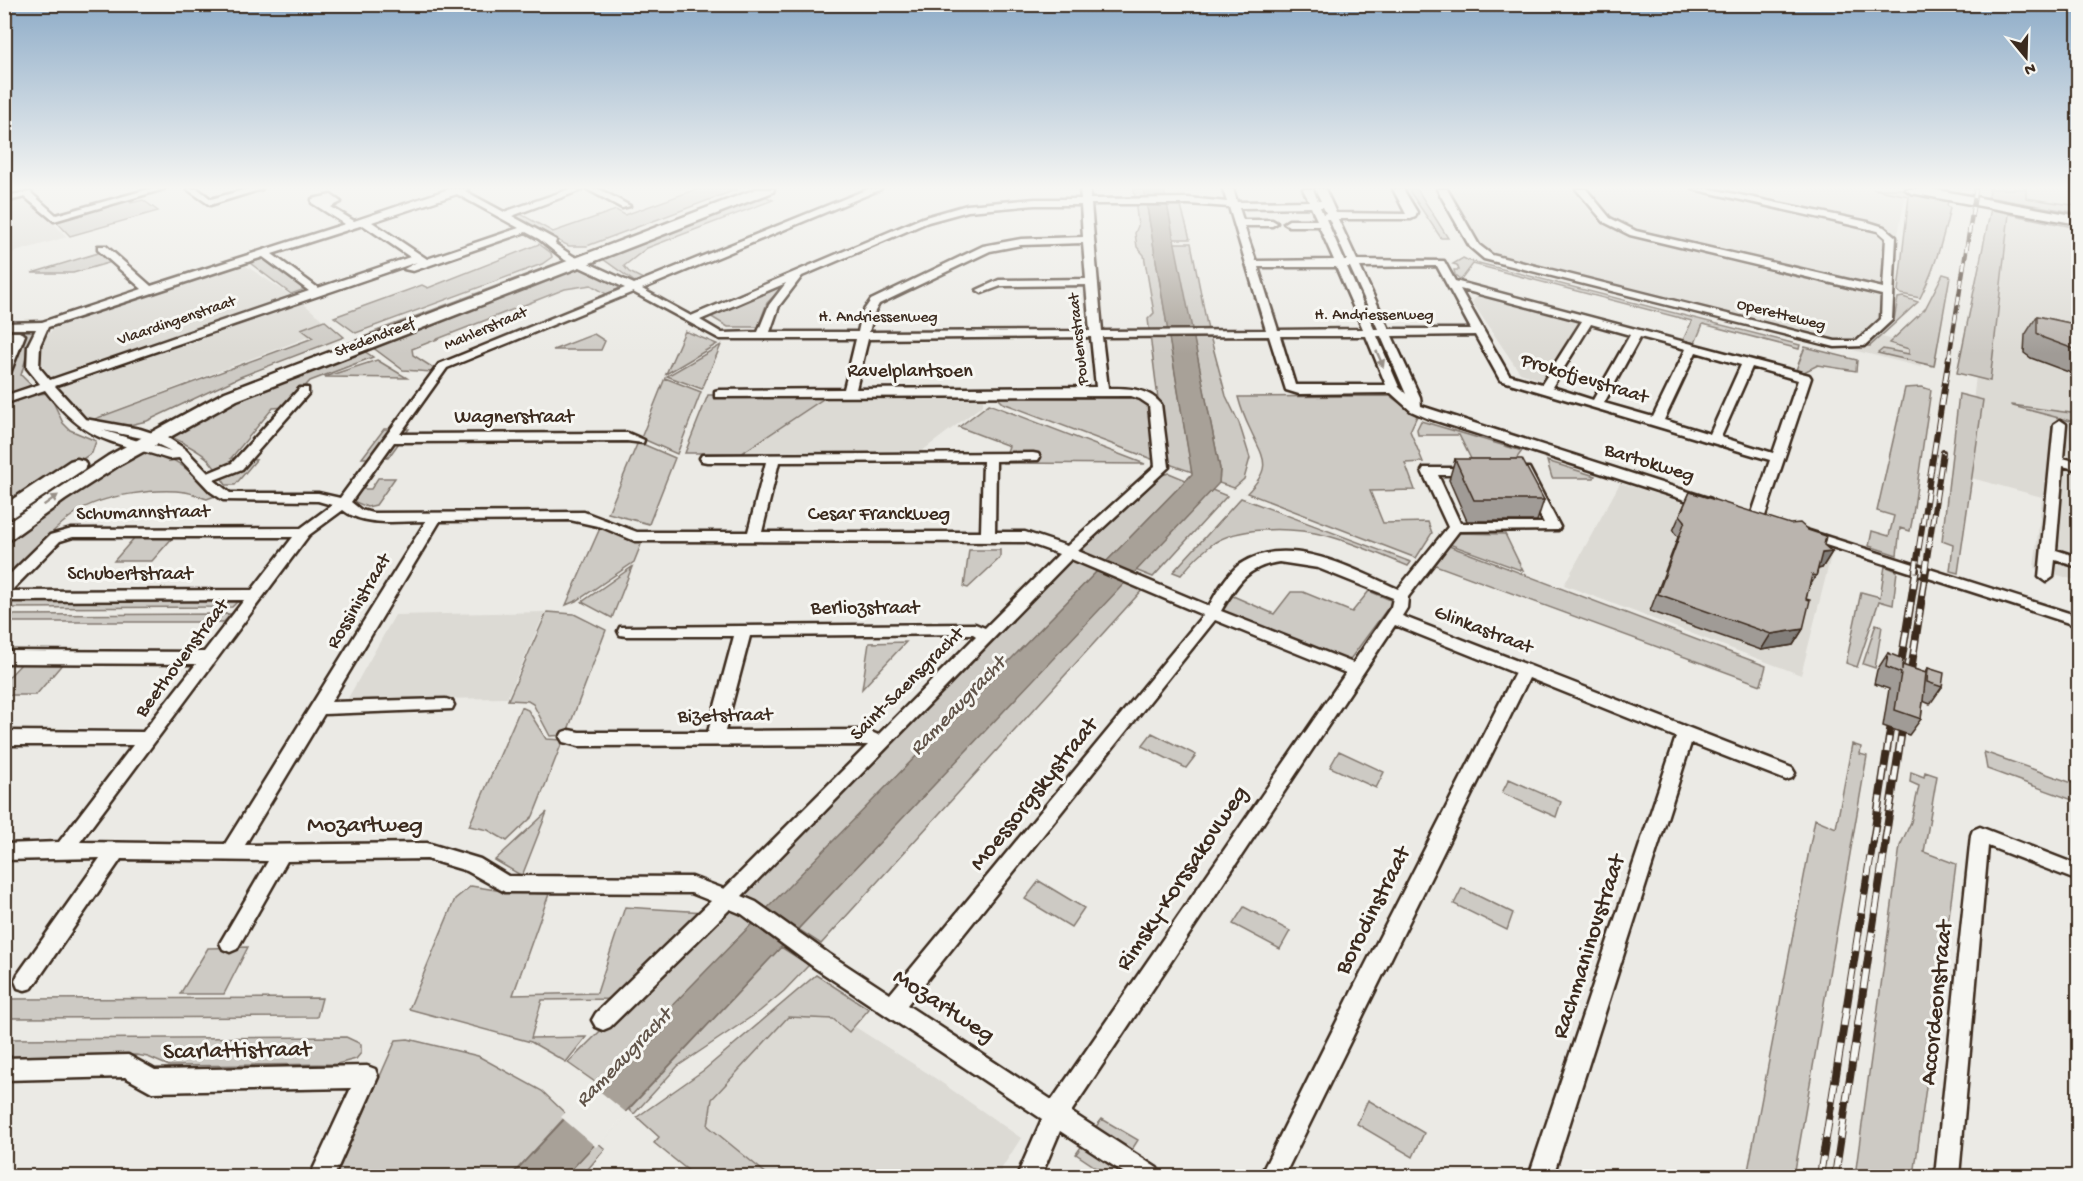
<svg xmlns="http://www.w3.org/2000/svg" width="2083" height="1181" font-family="'Gochi Hand',sans-serif">
  <style>
    .built { fill: #dcdad4 }
    .green { fill: #cdcac4; stroke: #847a71; stroke-width: 1.5 }
    .water { fill: #a8a198; stroke: #7c7167; stroke-width: 1.5 }
    .pier { fill: #ebeae5 }
    .lines { fill: none; stroke-linecap: round; stroke-linejoin: round }
    .street-casing { stroke: #3b2a1e; stroke-width: 5 }
    .secondary-casing { stroke: #3b2a1e; stroke-width: 5 }
    .street { fill: #f6f6f2; fill-rule: evenodd }
    .secondary { fill: #f6f6f2; fill-rule: evenodd }
    .rail-far3-casing { stroke: #3b2a1e; stroke-width: 4.5 }
    .rail-far2-casing { stroke: #3b2a1e; stroke-width: 6 }
    .rail-far1-casing { stroke: #3b2a1e; stroke-width: 8 }
    .rail-casing { stroke: #3b2a1e; stroke-width: 8 }
    .rail-far3 { stroke: #f6f6f2; stroke-width: 3; stroke-dasharray: 9; stroke-linecap: butt }
    .rail-far2 { stroke: #f6f6f2; stroke-width: 4; stroke-dasharray: 12; stroke-linecap: butt }
    .rail-far1 { stroke: #f6f6f2; stroke-width: 5; stroke-dasharray: 15; stroke-linecap: butt }
    .rail { stroke: #f6f6f2; stroke-width: 6; stroke-dasharray: 19; stroke-linecap: butt }
    .wall { fill: #a09b96; stroke: #3b2a1e; stroke-width: 1.5 }
    .shaded-wall { fill: #827e7a; stroke: #3b2a1e; stroke-width: 1.5 }
    .building { fill: #bab4ae; stroke: #3b2a1e; stroke-width: 1.5 }
    .oneway { fill: #989088 }
    .labels { text-anchor: middle; dominant-baseline: central; stroke-width: 6; stroke-linejoin: round; paint-order: stroke }
    .far-street-label { font-size: 16px; fill: #3b2a1e; stroke: #f6f6f2 }
    .street-label { font-size: 20px; fill: #3b2a1e; stroke: #f6f6f2 }
    .water-label { font-size: 21px; font-style: italic; fill: #615449; stroke: #f6f6f2 }
    .near-street-label { font-size: 24px; fill: #3b2a1e; stroke: #f6f6f2 }
  </style>
  <rect width="100%" height="100%" fill="#ebeae5"/>
  <filter id="ink" filterUnits="userSpaceOnUse"><feTurbulence type="fractalNoise" baseFrequency=".0167" numOctaves="2"/><feDisplacementMap in="SourceGraphic" scale="12" xChannelSelector="R" yChannelSelector="G"/><feConvolveMatrix kernelMatrix="1 2 1 2 8 2 1 2 1" color-interpolation-filters="sRGB"/></filter>
  <g filter="url(#ink)">
    <!-- built -->
    <path class="built" d="M1436 189H1903L1906 192 1879 336 1920 348 1921 367 1485 258Z
      M2025 189H2078V211L2025 198Z
      M27 197 67 237 5 255V203Z
      M1996 210 2078 226V581L2034 568 2042 497 1964 476Z
      M243 264 304 304 332 328 87 421 54 389 42 364V342L57 324Z
      M1478 295 1581 321 1545 381 1520 373 1472 302Z
      M829 395 983 397V405L922 451 742 453Z
      M1620 483 1833 548 1801 675 1564 585Z
      M545 612 507 698 347 700 395 615Z
      M789 1011 838 1016 929 1074 1021 1138 1002 1168V1176H758L705 1130 710 1098Z"/>
    <!-- green -->
    <path class="green" d="M697 189H738L587 246H569L508 216 517 212 553 232 616 210 625 215Z
      M1134 189H1144L1192 472 1166 463 1148 319 1154 313 1144 255 1137 247 1135 233 1138 226Z
      M1408 189H1417L1448 238H1441Z
      M1873 189H1905L1949 198 1947 205 1950 208C1943 240 1935 269 1920 298L1901 294 1898 291 1909 196Z
      M1989 189H2026V198L2078 206V213L1988 197Z
      M763 195 773 200 647 248 624 266 629 272 645 280 635 282 603 259V257Z
      M128 200 131 203 143 200 158 211 70 236 54 219Z
      M1166 203H1180L1190 239H1173Z
      M1991 208 2078 221V228L2009 214 1990 381 1957 373Z
      M1174 243H1191L1208 330H1191Z
      M539 244 551 253 552 257 542 264 356 333 334 317 422 285 428 288Z
      M101 252 112 262 73 273H32Z
      M265 258 305 289 291 294 250 263Z
      M1463 258 1467 260 1800 345 1799 349 1703 324 1695 343 1683 340 1692 321 1473 264 1461 280 1455 275 1454 270H1459L1457 265 1453 264Z
      M554 264 556 265 406 322 375 337 371 333Z
      M573 267 591 270 621 288V290L608 295 591 285 565 289 412 349 413 355 435 369 432 372 403 370 368 344Z
      M1943 274 1950 276 1934 366 1878 353 1883 349 1909 354V349L1889 343 1925 309Z
      M784 283 786 284 767 303 758 327H728L710 316Z
      M1903 297 1918 302 1870 346H1866L1894 320 1898 298Z
      M324 320 344 337 240 377 147 421 125 426 92 420 313 338 301 329Z
      M28 328 34 331 21 375 31 385 5 398V386L24 337 22 333 5 332V329Z
      M685 331 717 344 666 374Z
      M594 334 605 341 601 350H553Z
      M1193 336H1210L1226 396 1239 423 1250 458 1244 479 1234 488 1219 483 1220 469Z
      M721 345 702 389 667 376Z
      M358 347 373 357 310 381 286 407 273 408 231 458 256 460 235 485H226C207 454 206 455 174 438V433L223 403Z
      M1805 347 1857 360 1856 371 1818 365 1804 372 1796 370Z
      M377 360 407 378 325 377Z
      M665 378 701 392 677 454 641 438Z
      M1922 387 1931 390 1912 521 1910 531 1900 528 1897 555 1869 546 1872 531 1889 536 1894 516 1877 511 1905 388Z
      M49 393 63 423 70 430 96 441 92 453 5 509V403L28 395Z
      M1959 394 1983 400 1958 573 1950 571 1953 545 1942 541Z
      M708 395H829L742 453H685Z
      M1120 395 1137 398 1150 404 1157 461 1003 403 999 399 1000 396Z
      M1390 396 1417 416 1410 431 1423 462 1405 463 1415 490 1370 491 1383 523 1428 522 1432 533 1416 558 1247 493C1274 466 1263 458 1250 429 1245 419 1241 408 1238 397Z
      M989 404 1145 464 1003 463 1009 446 959 427Z
      M2012 405 2078 414V423L2013 406Z
      M1421 421 1522 451 1516 459H1471L1459 435H1418L1417 429Z
      M384 429H409L388 458H362Z
      M638 442 675 458 649 524 608 513Z
      M146 451C182 458 190 473 215 496L207 499C200 497 193 493 185 492 157 488 101 495 77 512 49 531 27 560 5 584V540L137 452Z
      M1547 461 1595 476 1594 478H1552Z
      M1169 473 1186 480 598 1084 568 1063 756 876 1012 615 1162 475Z
      M378 478H395L376 505 367 507 353 501 361 489H371Z
      M1212 490 1227 496 1153 577 1135 570Z
      M1241 498 1411 562 1408 566C1355 545 1321 526 1262 530 1245 531 1228 534 1214 543 1201 552 1191 563 1181 575L1173 572Z
      M601 526 642 542 634 562 578 600 566 605Z
      M1458 533 1505 534 1523 571 1449 544Z
      M174 536 152 561H114L135 537Z
      M1449 546 1766 666 1761 685 1435 565Z
      M969 550H1000V558L968 588 964 587Z
      M1885 566 1897 571 1893 605 1879 601 1857 667 1846 663 1861 592 1880 597Z
      M632 567 612 618 582 602Z
      M1126 579 1145 587 821 944 798 929Z
      M1369 591 1393 601 1348 662 1220 610 1233 596 1274 614 1291 592H1303L1352 612Z
      M4 601H238L232 607 5 608Z
      M547 612 574 614 606 630 566 735 550 736 533 704 528 701 508 700Z
      M231 614 224 622H4L5 615Z
      M1876 624 1882 626 1875 668 1863 664Z
      M906 642 862 689 869 643Z
      M23 662H64L36 695H5L4 682Z
      M521 707 528 710 546 739 563 740 533 816 507 841 488 830 469 826Z
      M1152 733 1196 755 1186 768 1142 746Z
      M1852 744 1861 747 1860 754 1867 756 1794 1176H1747L1815 819 1836 828Z
      M1339 751 1384 772 1376 788 1330 767Z
      M1984 752 2078 785V802L1987 769Z
      M1911 772 1924 777 1925 772 1937 776 1924 852 1956 864 1914 1176H1855L1900 846 1911 822 1919 786 1910 782Z
      M1509 779 1561 802 1556 817 1502 793Z
      M547 812 522 876 495 860Z
      M1039 881 1084 908 1071 927 1025 899Z
      M471 886 508 892 549 894 513 995 597 993 625 907 704 912 619 999 542 1000 531 1038 586 1037 566 1062 531 1042 409 1009 455 899Z
      M1462 888 1513 913 1507 930 1454 904Z
      M1244 907 1290 931 1280 949 1233 924Z
      M248 947 224 994H180L208 948Z
      M781 947 809 965 784 991 760 1011 678 1066 634 1114 629 1109Z
      M816 975 869 1009 849 1032 833 1019 788 1017 712 1099 708 1126 768 1175H816V1176H695L654 1143 659 1137 637 1117 704 1070Z
      M322 998 317 1017 5 1018V999Z
      M346 1037 361 1044V1053L356 1059 337 1064 169 1066 148 1057 136 1055 5 1057V1039Z
      M408 1039 478 1056 542 1091 567 1115 511 1176H336L396 1040Z
      M1368 1100 1424 1133 1413 1157 1357 1124Z
      M1102 1119 1138 1140 1131 1151 1094 1129Z
      M597 1142 605 1149 582 1176H565Z
      M1083 1144 1129 1176H1109L1076 1154Z"/>
    <!-- water -->
    <path class="water" d="M1144 189H1164L1220 469 1219 483 565 1176H511L654 1024 1192 474Z"/>
    <!-- pier -->
    <path class="pier" d="M592 1085 628 1114 596 1147 561 1117Z"/>
    <g class="lines">
      <defs>
        <path id="street" d="M149 189H164L54 221 25 197 4 202V196L30 192 56 215Z
          M187 189H198L211 199 247 189H262L210 205Z
          M449 189H468L465 191 504 212 570 189H584L512 216 556 240 555 244 573 256 634 284 868 189H881L642 289 691 316 922 218 967 205 1035 199H1081L1080 189H1090V199L1189 198 1227 202 1223 189H1233L1237 202 1309 201 1303 189H1313L1318 201H1321L1315 189H1325L1336 213 1406 214 1393 189H1403L1417 212 1415 217 1411 219H1338L1357 260 1444 261 1455 281 1809 375 1811 378 1764 519 1757 523 1750 519 1770 460 1500 380 1475 335 1392 336 1420 397 1421 406 1711 499 1713 502 1711 505H1701L1427 418 1411 411 1391 393 1299 394 1286 390 1269 336 1102 337 1108 388C1127 388 1148 388 1161 404L1169 467 1078 551 1209 606C1217 592 1226 575 1239 565 1287 532 1353 569 1398 589L1448 527 1422 471 1424 468H1529L1560 527 1558 530 1459 531 1408 597 1407 608 1402 616 1792 768 1795 773 1792 778 1786 780 1691 743 1553 1176H1529L1676 737 1529 678 1284 1176H1260L1353 989 1515 673 1395 625 1071 1112 1157 1168 1161 1176H1129L1060 1131 1041 1176H1017L1042 1119 815 968 742 914 730 909 610 1027 603 1030 596 1027 592 1020 596 1013 711 901 691 893 505 892 467 871 427 859 287 861 237 949 230 952 223 949 220 943 268 861 121 859 32 988 25 990 18 988 15 981 18 974 100 858 4 860V844L59 842 133 745H4V731L143 732 196 664 4 663V651L204 652 244 600 7 601 4 600V580L50 535 72 529 301 528 332 505 318 501 223 500 211 492 179 458 169 459C108 439 88 444 45 390L4 404V396L40 384 27 368 28 345 36 329H4V323L42 322 142 289 98 250V246H106L151 286 345 224 312 203V199L331 195 341 202 331 207 354 221ZM457 194 519 228 427 259 372 222ZM1091 204H1189L1229 207 1266 330 1102 331ZM1035 205H1081L1083 237 1021 239 983 246 871 300 862 313 858 332H770L779 306 802 276 928 222 968 211ZM1311 207 1317 220H1289L1284 223 1289 226H1319L1334 260 1256 261 1244 226H1272L1277 223 1272 220H1243L1239 208ZM1320 207H1323L1326 213 1323 214ZM1326 219H1329L1347 260H1344ZM363 225 410 257 318 288 272 254ZM526 232 539 239 565 260 625 288 439 364 340 498 318 493H230L214 480 242 469 308 394V388H300L232 463 208 473 185 449 168 438 140 429 85 419 55 386 417 262 404 269 413 271ZM1083 243 1086 279 999 280 977 290 982 293 1001 286 1086 285 1090 331 869 332 874 313 879 304 990 251 1021 245ZM263 257 309 291 50 380 39 367 40 345 48 327ZM1437 266 1471 329H1389L1360 267ZM1258 267H1336L1363 329 1278 330ZM1347 267H1350L1378 329H1374ZM786 283 769 305 758 332 722 333 700 320ZM1460 289 1582 321 1542 384 1509 375ZM633 292 720 339H856L844 389 719 390 715 391V397L1131 396 1140 399 1149 405 1155 466 1067 546 1025 532H995L996 461 1038 460 1040 457 1038 454 1033 453 702 455 700 458 702 461 707 462H766L748 532H637L584 512 372 513 361 510 351 502 394 442 627 441 643 443 644 440 628 433 400 434 447 368ZM1591 324 1630 335 1593 400 1552 387ZM1280 336H1366L1386 385H1295ZM1377 336H1381L1406 394 1399 387ZM1091 337 1096 387 856 389 868 339ZM1640 337 1686 349 1653 417 1604 403ZM1696 352 1741 365 1710 434 1664 420ZM1752 367 1798 380 1773 453 1721 437ZM102 430 147 439 171 451ZM983 461 981 532H762L779 462ZM1438 475H1519L1544 523H1460ZM343 510C365 527 399 521 426 521L225 844 80 842 309 535ZM570 520 602 527 635 541 1025 542 1059 554 985 628 975 624 620 627 618 631 620 635 626 636H734L708 732H579L569 730 563 732 560 737 563 742 579 746 868 745 724 889 692 877 508 876 480 859 427 843 245 845 324 714 452 709 454 705 452 701 446 699 331 702 440 521ZM73 537H293L252 590 11 591 60 541ZM1071 559 1203 615 890 994 829 954 756 902 742 896ZM1279 562 1318 568 1393 598 1391 607 1353 663 1221 611C1237 584 1246 567 1279 562ZM1215 620 1346 673 1052 1100 907 1005ZM973 634 976 636 878 735 867 730 725 731 750 636Z
          M587 189H599L630 206 622 208Z
          M1437 189H1447L1479 245 1492 255 1835 341H1857L1881 319 1882 295 1630 235 1604 222 1576 189H1586L1610 218 1636 231 1883 288 1886 238 1878 231 1693 189H1711L1868 222 1884 227 1896 237 1892 320 1864 346 1835 347 1484 259 1470 247Z
          M4 332H19L25 335 10 373 4 376V357L12 338H4Z
          M2060 420 2066 424 2063 458 2078 462V470L2063 466 2056 550 2078 557V567L2055 560 2053 577 2046 582 2039 577 2054 424Z
          M1806 530 2078 616V626L1801 537 1799 534Z
          M1980 827 2078 865V881L1988 846 1959 1176H1935L1971 835 1973 830Z
          M128 1055 155 1070 367 1066 375 1069 378 1077 334 1176H310L351 1088 152 1092 125 1077 4 1080V1058Z"/>
        <path id="secondary" d="M756 189H774L773 192 237 400 121 464 65 500 11 539 4 541V525L108 456 225 392Z
          M1905 189H1932L2078 216V224L1911 193Z
          M77 459 84 461 86 465 84 469 11 518 4 520V505L70 461Z"/>
      </defs>
      <!-- street casing -->
      <use href="#street" class="street-casing"/>
      <!-- secondary casing -->
      <use href="#secondary" class="secondary-casing"/>
      <!-- street -->
      <use href="#street" class="street"/>
      <!-- secondary -->
      <use href="#secondary" class="secondary"/>
      <defs>
        <path id="rail-far3" d="M1949 358 1976 189"/>
        <path id="rail-far2" d="M1915 572 1949 357
          M1925 572 1943 452"/>
        <path id="rail-far1" d="M1899 676 1916 570
          M1909 684 1926 570
          M1873 841 1893 711
          M1885 841 1904 717"/>
        <path id="rail" d="M1820 1176 1873 840
          M1835 1176 1886 840"/>
      </defs>
      <!-- rail-far3 casing -->
      <use href="#rail-far3" class="rail-far3-casing"/>
      <!-- rail-far2 casing -->
      <use href="#rail-far2" class="rail-far2-casing"/>
      <!-- rail-far1 casing -->
      <use href="#rail-far1" class="rail-far1-casing"/>
      <!-- rail casing -->
      <use href="#rail" class="rail-casing"/>
      <!-- rail-far3 -->
      <use href="#rail-far3" class="rail-far3"/>
      <!-- rail-far2 -->
      <use href="#rail-far2" class="rail-far2"/>
      <!-- rail-far1 -->
      <use href="#rail-far1" class="rail-far1"/>
      <!-- rail -->
      <use href="#rail" class="rail"/>
    </g>
    <!-- wall -->
    <path class="wall" d="M2037 316 2079 325V371L2071 373 2031 358 2024 353 2025 335Z
      M1455 459 1544 500 1537 521H1467L1449 480Z
      M1690 492 1824 545 1832 552 1822 568 1818 569 1816 576 1808 589 1806 599 1803 629 1793 645 1761 650 1650 611 1678 537 1673 531Z
      M1888 653 1902 665 1925 673 1928 668 1942 687 1930 704 1923 701 1921 719 1909 735 1883 726 1889 689 1874 684 1877 670Z"/>
    <!-- shaded-wall -->
    <path class="shaded-wall" d="M2079 363V371L2071 373Z
      M1832 552 1822 568 1812 570 1822 553Z
      M1803 629 1793 645 1761 650 1771 634Z"/>
    <!-- building -->
    <path class="building" d="M2037 316 2079 325V351L2044 338 2037 333Z
      M1455 459H1522L1544 500H1474Z
      M1690 492 1790 524 1800 523 1808 530 1826 536 1824 545 1832 552 1822 553 1816 576 1812 575 1806 599 1810 600 1803 629 1771 634 1658 594 1685 521 1680 515Z
      M1888 653 1903 659 1902 670V665L1926 673 1921 719 1895 710 1901 673 1886 667Z
      M1928 668 1944 673 1942 687 1927 682Z"/>
    <!-- one-way arrows -->
    <defs><path id="oneway-solid" d="M-6-.8H1V-3.2L6.5 0L1 3.2V.8H-6Z" transform="scale(1.5)"/></defs>
    <g class="oneway">
      <use href="#oneway-solid" transform="translate(1380 359) rotate(66)"/>
      <use href="#oneway-solid" transform="translate(51 500) rotate(-35)"/>
    </g>
  </g>
  <!-- sky -->
  <linearGradient id="sky" x2="0" y2="1"><stop stop-color="#8eacc8"/><stop offset="0.53" stop-color="#f6f6f3"/><stop offset="1" stop-color="#f6f6f3" stop-opacity="0"/></linearGradient>
  <rect width="2083" height="354" fill="url(#sky)"/>
  <g class="labels">
    <!-- far-street labels -->
    <g class="far-street-label">
      <text x="1374" y="316">H. Andriessenweg</text>
      <text transform="translate(1781 316) rotate(14)">Operetteweg</text>
      <text x="878" y="318">H. Andriessenweg</text>
      <text transform="translate(177 322) rotate(-19)">Vlaardingenstraat</text>
      <text transform="translate(486 330) rotate(-23)">Mahlerstraat</text>
      <text transform="translate(375 339) rotate(-21)">Stedendreef</text>
      <text transform="translate(1080 339) rotate(-96)">Poulencstraat</text>
    </g>
    <!-- street labels -->
    <g class="street-label">
      <text x="910" y="372">Ravelplantsoen</text>
      <text transform="translate(1584 380) rotate(17)">Prokofjevstraat</text>
      <text x="514" y="418">Wagnerstraat</text>
      <text transform="translate(1649 464) rotate(17)">Bartokweg</text>
      <text transform="translate(143 514) rotate(-1)">Schumannstraat</text>
      <text x="879" y="515">Cesar Franckweg</text>
      <text x="130" y="575">Schubertstraat</text>
      <text transform="translate(360 602) rotate(-59)">Rossinistraat</text>
      <text x="865" y="609">Berliozstraat</text>
      <text transform="translate(1483 631) rotate(21)">Glinkastraat</text>
      <text transform="translate(183 659) rotate(-53)">Beethovenstraat</text>
      <text transform="translate(908 685) rotate(-45)">Saint-Saensgracht</text>
      <text transform="translate(725 717) rotate(-1)">Bizetstraat</text>
    </g>
    <!-- water labels -->
    <g class="water-label">
      <text transform="translate(959 707) rotate(-46)">Rameaugracht</text>
      <text transform="translate(625 1059) rotate(-46)">Rameaugracht</text>
    </g>
    <!-- near-street labels -->
    <g class="near-street-label">
      <text transform="translate(1035 795) rotate(-51)">Moessorgskystraat</text>
      <text x="365" y="826">Mozartweg</text>
      <text transform="translate(1183 879) rotate(-56)">Rimsky-Korssakovweg</text>
      <text transform="translate(1374 911) rotate(-63)">Borodinstraat</text>
      <text transform="translate(1590 947) rotate(-72)">Rachmaninovstraat</text>
      <text transform="translate(1938 1003) rotate(-84)">Accordeonstraat</text>
      <text transform="translate(943 1007) rotate(33)">Mozartweg</text>
      <text transform="translate(237 1052) rotate(-1)">Scarlattistraat</text>
    </g>
  </g>
  <!-- margin -->
  <rect width="2083" height="1181" fill="none" stroke="#f6f6f2" stroke-width="24"/>
  <rect x="12" y="12" width="2059" height="1157" fill="none" stroke="#3b2a1e" stroke-width="2" filter="url(#ink)"/>
  <!-- north arrow -->
  <g transform="translate(2026 57) rotate(161)" stroke="#f6f6f2" stroke-width="4.5" paint-order="stroke">
  <path d="M0-4.5L10 22L0 15L-10 22Z" fill="#3b2a1e"/>
  <text y="-9" font-size="16" font-weight="bold" text-anchor="middle" fill="#3b2a1e">N</text>
  </g>
</svg>
